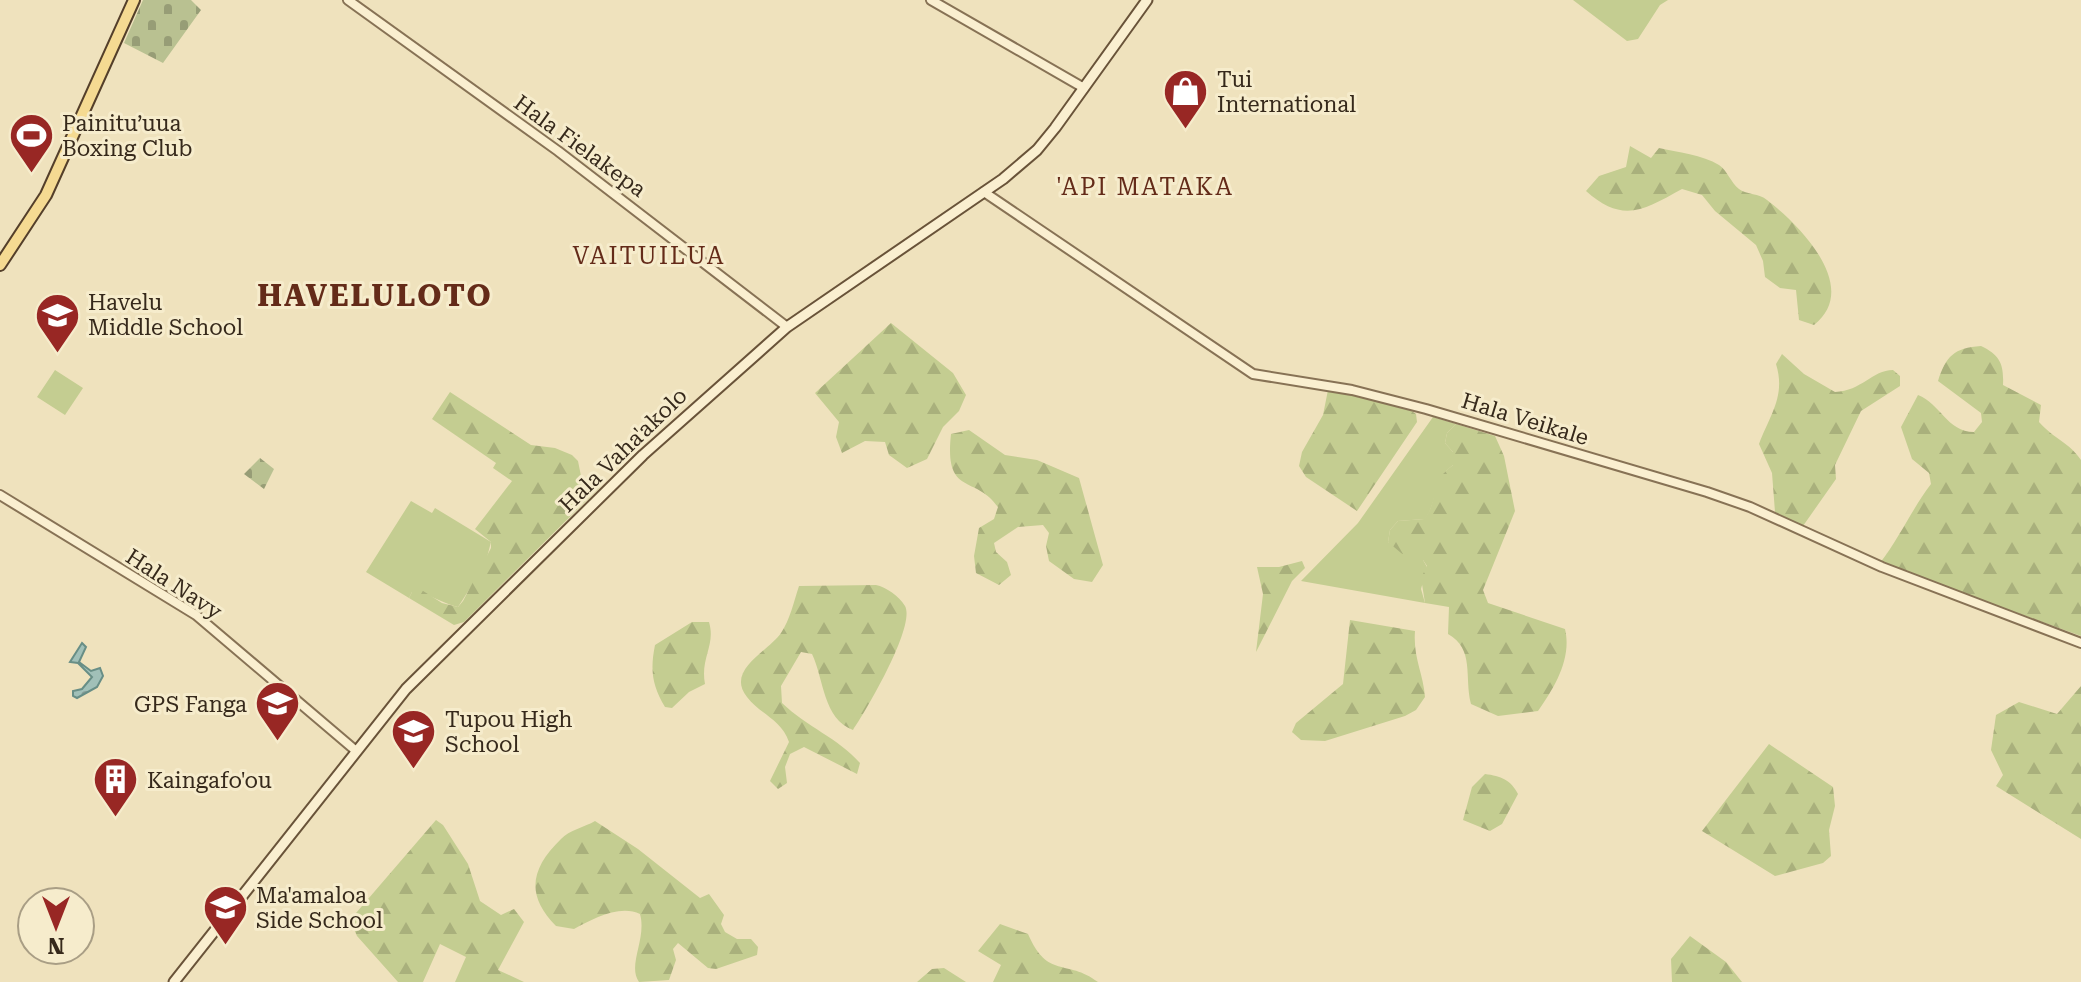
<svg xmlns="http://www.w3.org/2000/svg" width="2081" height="982" font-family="'Roboto Serif',serif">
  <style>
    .grass { fill: #c4cd91 }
    .forest { fill: url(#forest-firs) }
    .cemetery { fill: url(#cemetery-stones) }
    .water { fill: url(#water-ripples); stroke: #688e86; stroke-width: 2 }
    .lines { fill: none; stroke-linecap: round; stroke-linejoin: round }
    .tertiary-casing { stroke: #877255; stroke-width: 12 }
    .secondary-casing { stroke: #695339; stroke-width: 13 }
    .primary-casing { stroke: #543f2a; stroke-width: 14 }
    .tertiary { stroke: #faefd0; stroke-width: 8 }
    .secondary { stroke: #faefd0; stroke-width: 9 }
    .primary { stroke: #f5da92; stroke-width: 10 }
    .labels { text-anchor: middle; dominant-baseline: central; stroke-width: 6; stroke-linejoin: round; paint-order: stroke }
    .poi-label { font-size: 22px; fill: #36291b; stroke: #f6eccc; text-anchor: start }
    .street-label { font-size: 22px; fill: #36291b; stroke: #f6eccc }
    .neighbourhood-label { font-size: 24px; letter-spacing: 2px; fill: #642b19; stroke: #f6eccc }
    .district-label { font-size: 30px; font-weight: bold; letter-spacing: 2px; fill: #642b19; stroke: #f6eccc }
  </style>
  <defs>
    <pattern id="forest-firs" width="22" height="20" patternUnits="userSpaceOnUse" patternTransform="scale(2)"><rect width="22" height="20" fill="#c4cd91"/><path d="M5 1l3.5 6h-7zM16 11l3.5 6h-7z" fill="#a9b07c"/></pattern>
    <pattern id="cemetery-stones" width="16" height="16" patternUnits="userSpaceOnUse" patternTransform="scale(2)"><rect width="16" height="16" fill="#b9c191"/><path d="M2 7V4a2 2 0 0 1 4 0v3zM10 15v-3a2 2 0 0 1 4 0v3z" fill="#979d76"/></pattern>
    <pattern id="water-ripples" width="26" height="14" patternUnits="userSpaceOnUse" patternTransform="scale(2)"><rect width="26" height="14" fill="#a1c0b8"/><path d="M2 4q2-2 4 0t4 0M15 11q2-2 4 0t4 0" fill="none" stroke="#849c95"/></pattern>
  </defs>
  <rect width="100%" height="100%" fill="#efe2bd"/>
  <!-- grass -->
  <path class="grass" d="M1573 0H1668L1660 5 1638 39 1627 41Z
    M55 370 83 388 65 415 37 397Z
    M1433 417 1456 424 1447 433 1445 443 1453 452V465C1432 480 1438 502 1425 519L1398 521 1390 530 1388 542 1423 560 1427 567 1421 589 1425 603 1301 581 1358 523Z
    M411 501 432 513 435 508 491 542 485 565 458 607C440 603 431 593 412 592L409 598 366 572Z"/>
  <!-- forest -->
  <path class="forest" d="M1630 146 1651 158 1659 148C1677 152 1703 155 1719 165 1727 170 1731 183 1739 189 1747 195 1759 193 1767 200 1801 226 1861 288 1814 325L1799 320 1796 290 1780 288 1765 277 1763 261 1756 245 1715 211 1702 195 1682 189C1644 210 1623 224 1586 191L1599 176 1626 167Z
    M891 323 953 373 966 395 959 411 943 427 927 459 907 468 889 455 885 442 865 441 842 453 836 437 839 422 815 393Z
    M1981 346C2000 355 2004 364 2003 385L2041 405 2039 422C2054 439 2070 443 2081 460V636L1880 563C1900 537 1912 509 1931 484L1929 473 1912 459 1901 427 1918 395C1940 403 1947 432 1974 432L1982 422 1981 413 1938 381C1946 356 1954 348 1981 346Z
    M1782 354 1804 374 1835 392C1862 391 1872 370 1893 370L1900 376V386L1861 411 1835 465 1836 479 1803 526 1775 512 1772 473 1759 444C1770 415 1786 396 1776 364Z
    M1328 390 1409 409 1416 414 1417 422 1357 511 1306 477 1299 466 1302 452 1323 415Z
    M450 392 531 445 555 448 572 455 578 461 581 476 601 486 464 622 454 625 409 598 412 592 420 589 442 603 458 607 463 601 491 548V542L475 529 512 481 493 468 496 463 432 419Z
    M1456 424 1495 436 1504 456 1515 511 1483 590 1488 603 1565 629C1572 658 1555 687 1538 711L1498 716 1471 704C1464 677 1475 649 1448 634L1449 607 1425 603 1421 578 1427 566 1423 560 1413 563 1388 542 1390 530 1398 521 1424 519C1440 500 1427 484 1453 465V452L1445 443 1447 433Z
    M969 430 1005 455 1037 460 1079 478 1103 565 1092 582 1074 579 1049 561 1046 546 1049 533 1043 525 1018 527 994 543 996 552 1007 562 1011 575 999 585 976 573 974 556 979 528 994 519 998 507C975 474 944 497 951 434Z
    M1302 561 1305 568 1292 581 1256 652 1263 594 1257 567H1279Z
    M876 585C886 587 899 596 905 606 916 626 866 711 853 730 823 719 824 679 812 654L801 652 781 686 782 703C807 727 838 738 860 763L857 774 804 747 790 754 785 767 787 783 778 789 770 781 789 742C781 719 761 715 747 697 725 670 769 651 781 633 790 620 794 601 799 586Z
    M1350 620 1415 631C1413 658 1423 672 1425 697L1416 710 1405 716 1325 741 1301 740 1292 732 1296 723 1343 684Z
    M692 622H709C716 645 700 658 705 684L689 692 672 708 665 707C652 685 650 670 655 645Z
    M2081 686V839L1996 786 2003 775 1991 750 1996 715 2019 702 2057 714Z
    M1769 744 1833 787 1835 806 1829 830 1831 856 1823 863 1775 876 1702 831Z
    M1485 774C1501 776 1511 780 1518 794L1502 824 1490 831 1463 820 1472 787Z
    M436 820 443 825 468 864 480 901 501 915 514 909 524 922 498 970 524 982H455L466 957 440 944 423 982H398L357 936 350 920Z
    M595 821 638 849 700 898 709 894 724 915 721 924 725 932 737 939H751L758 947 757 955 716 969 708 968 678 943 673 949 676 960 669 980 639 982C627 965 647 939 640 914 620 904 592 919 574 929L556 926C525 895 531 868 561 839 569 830 585 827 595 821Z
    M1000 924 1028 934C1048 980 1066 958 1098 982H993L1001 965 978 951Z
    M1690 936 1726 962 1742 982H1672L1671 959Z
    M944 968 966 982H917L932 969Z"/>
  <!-- cemetery -->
  <path class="cemetery" d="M143 0H191L201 10 163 63 124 43Z
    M260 458 274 469 264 489 244 474Z"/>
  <!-- water -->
  <path class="water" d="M82 643 86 647 79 662 91 671 100 668 103 676 97 687 77 698 73 696V691L82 689 92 677 78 663 70 662Z"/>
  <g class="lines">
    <defs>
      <path id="tertiary" d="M348 0 558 151 787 327
        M931 0 1084 88
        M984 192 1253 374 1352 390 1426 409 1707 492 1750 507 1882 567 2081 643
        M0 495 196 615 355 750"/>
      <path id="secondary" d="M174 982 406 689 643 455 787 327 1003 179 1037 150 1055 128 1147 0"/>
      <path id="primary" d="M0 265 46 195 134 0"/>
    </defs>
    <!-- tertiary casing -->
    <use href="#tertiary" class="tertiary-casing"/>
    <!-- secondary casing -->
    <use href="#secondary" class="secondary-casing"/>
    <!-- primary casing -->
    <use href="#primary" class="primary-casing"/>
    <!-- tertiary -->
    <use href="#tertiary" class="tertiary"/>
    <!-- secondary -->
    <use href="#secondary" class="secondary"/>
    <!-- primary -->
    <use href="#primary" class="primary"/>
  </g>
  <!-- icons -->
  <defs>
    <symbol id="shop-pin" viewBox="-11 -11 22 30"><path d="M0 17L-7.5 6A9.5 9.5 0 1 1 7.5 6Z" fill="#982724" stroke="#f6eccc"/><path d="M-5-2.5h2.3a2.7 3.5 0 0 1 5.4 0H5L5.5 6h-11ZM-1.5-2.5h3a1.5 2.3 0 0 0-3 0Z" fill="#fff"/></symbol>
    <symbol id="stadium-pin" viewBox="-11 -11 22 30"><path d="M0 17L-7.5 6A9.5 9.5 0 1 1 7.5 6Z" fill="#982724" stroke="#f6eccc"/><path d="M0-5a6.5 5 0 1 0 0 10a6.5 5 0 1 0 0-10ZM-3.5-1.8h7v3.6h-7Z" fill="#fff"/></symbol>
    <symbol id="school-pin" viewBox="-11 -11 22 30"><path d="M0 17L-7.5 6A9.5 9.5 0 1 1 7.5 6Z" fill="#982724" stroke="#f6eccc"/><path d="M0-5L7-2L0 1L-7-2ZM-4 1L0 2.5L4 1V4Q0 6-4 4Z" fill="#fff"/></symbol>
    <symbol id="building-pin" viewBox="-11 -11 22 30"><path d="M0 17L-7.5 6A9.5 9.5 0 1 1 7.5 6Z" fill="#982724" stroke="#f6eccc"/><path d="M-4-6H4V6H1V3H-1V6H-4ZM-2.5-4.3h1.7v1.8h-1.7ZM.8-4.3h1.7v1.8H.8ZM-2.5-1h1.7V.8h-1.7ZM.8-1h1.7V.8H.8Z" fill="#fff"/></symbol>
  </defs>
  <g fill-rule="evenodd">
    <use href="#shop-pin" x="1160" y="66" width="51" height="69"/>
    <use href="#stadium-pin" x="6" y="110" width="51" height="69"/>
    <use href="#school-pin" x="32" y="290" width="51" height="69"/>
    <use href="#school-pin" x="252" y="678" width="51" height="69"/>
    <use href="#school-pin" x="388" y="706" width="51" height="69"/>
    <use href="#building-pin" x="90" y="754" width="51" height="69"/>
    <use href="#school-pin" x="200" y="882" width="51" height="69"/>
  </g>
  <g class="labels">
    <!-- poi labels -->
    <g class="poi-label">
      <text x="1217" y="79">Tui<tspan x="1217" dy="25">International</tspan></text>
      <text x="62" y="123">Painitu’uua<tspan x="62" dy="25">Boxing Club</tspan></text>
      <text x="88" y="302">Havelu<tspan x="88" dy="25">Middle School</tspan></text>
      <text x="247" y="704" text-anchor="end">GPS Fanga</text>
      <text x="445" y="719">Tupou High<tspan x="445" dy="25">School</tspan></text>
      <text x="147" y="780">Kaingafo'ou</text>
      <text x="256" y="895">Ma'amaloa<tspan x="256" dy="25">Side School</tspan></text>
    </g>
    <!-- street labels -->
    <g class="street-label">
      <text transform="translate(580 146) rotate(36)">Hala Fielakepa</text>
      <text transform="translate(1525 419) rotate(17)">Hala Veikale</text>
      <text transform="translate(623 450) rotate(-44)">Hala Vaha'akolo</text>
      <text transform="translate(174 584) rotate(33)">Hala Navy</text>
    </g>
    <!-- neighbourhood labels -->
    <g class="neighbourhood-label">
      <text x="1145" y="187">'API MATAKA</text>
      <text x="649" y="256">VAITUILUA</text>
    </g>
    <!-- district labels -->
    <g class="district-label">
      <text x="375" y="295">HAVELULOTO</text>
    </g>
  </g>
  <!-- north arrow -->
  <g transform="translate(56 926) rotate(180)"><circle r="38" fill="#f6eccc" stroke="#a99e85" stroke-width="2"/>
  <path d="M0-6L14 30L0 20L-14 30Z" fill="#982724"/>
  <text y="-12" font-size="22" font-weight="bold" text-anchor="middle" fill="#36291b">N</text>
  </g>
</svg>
